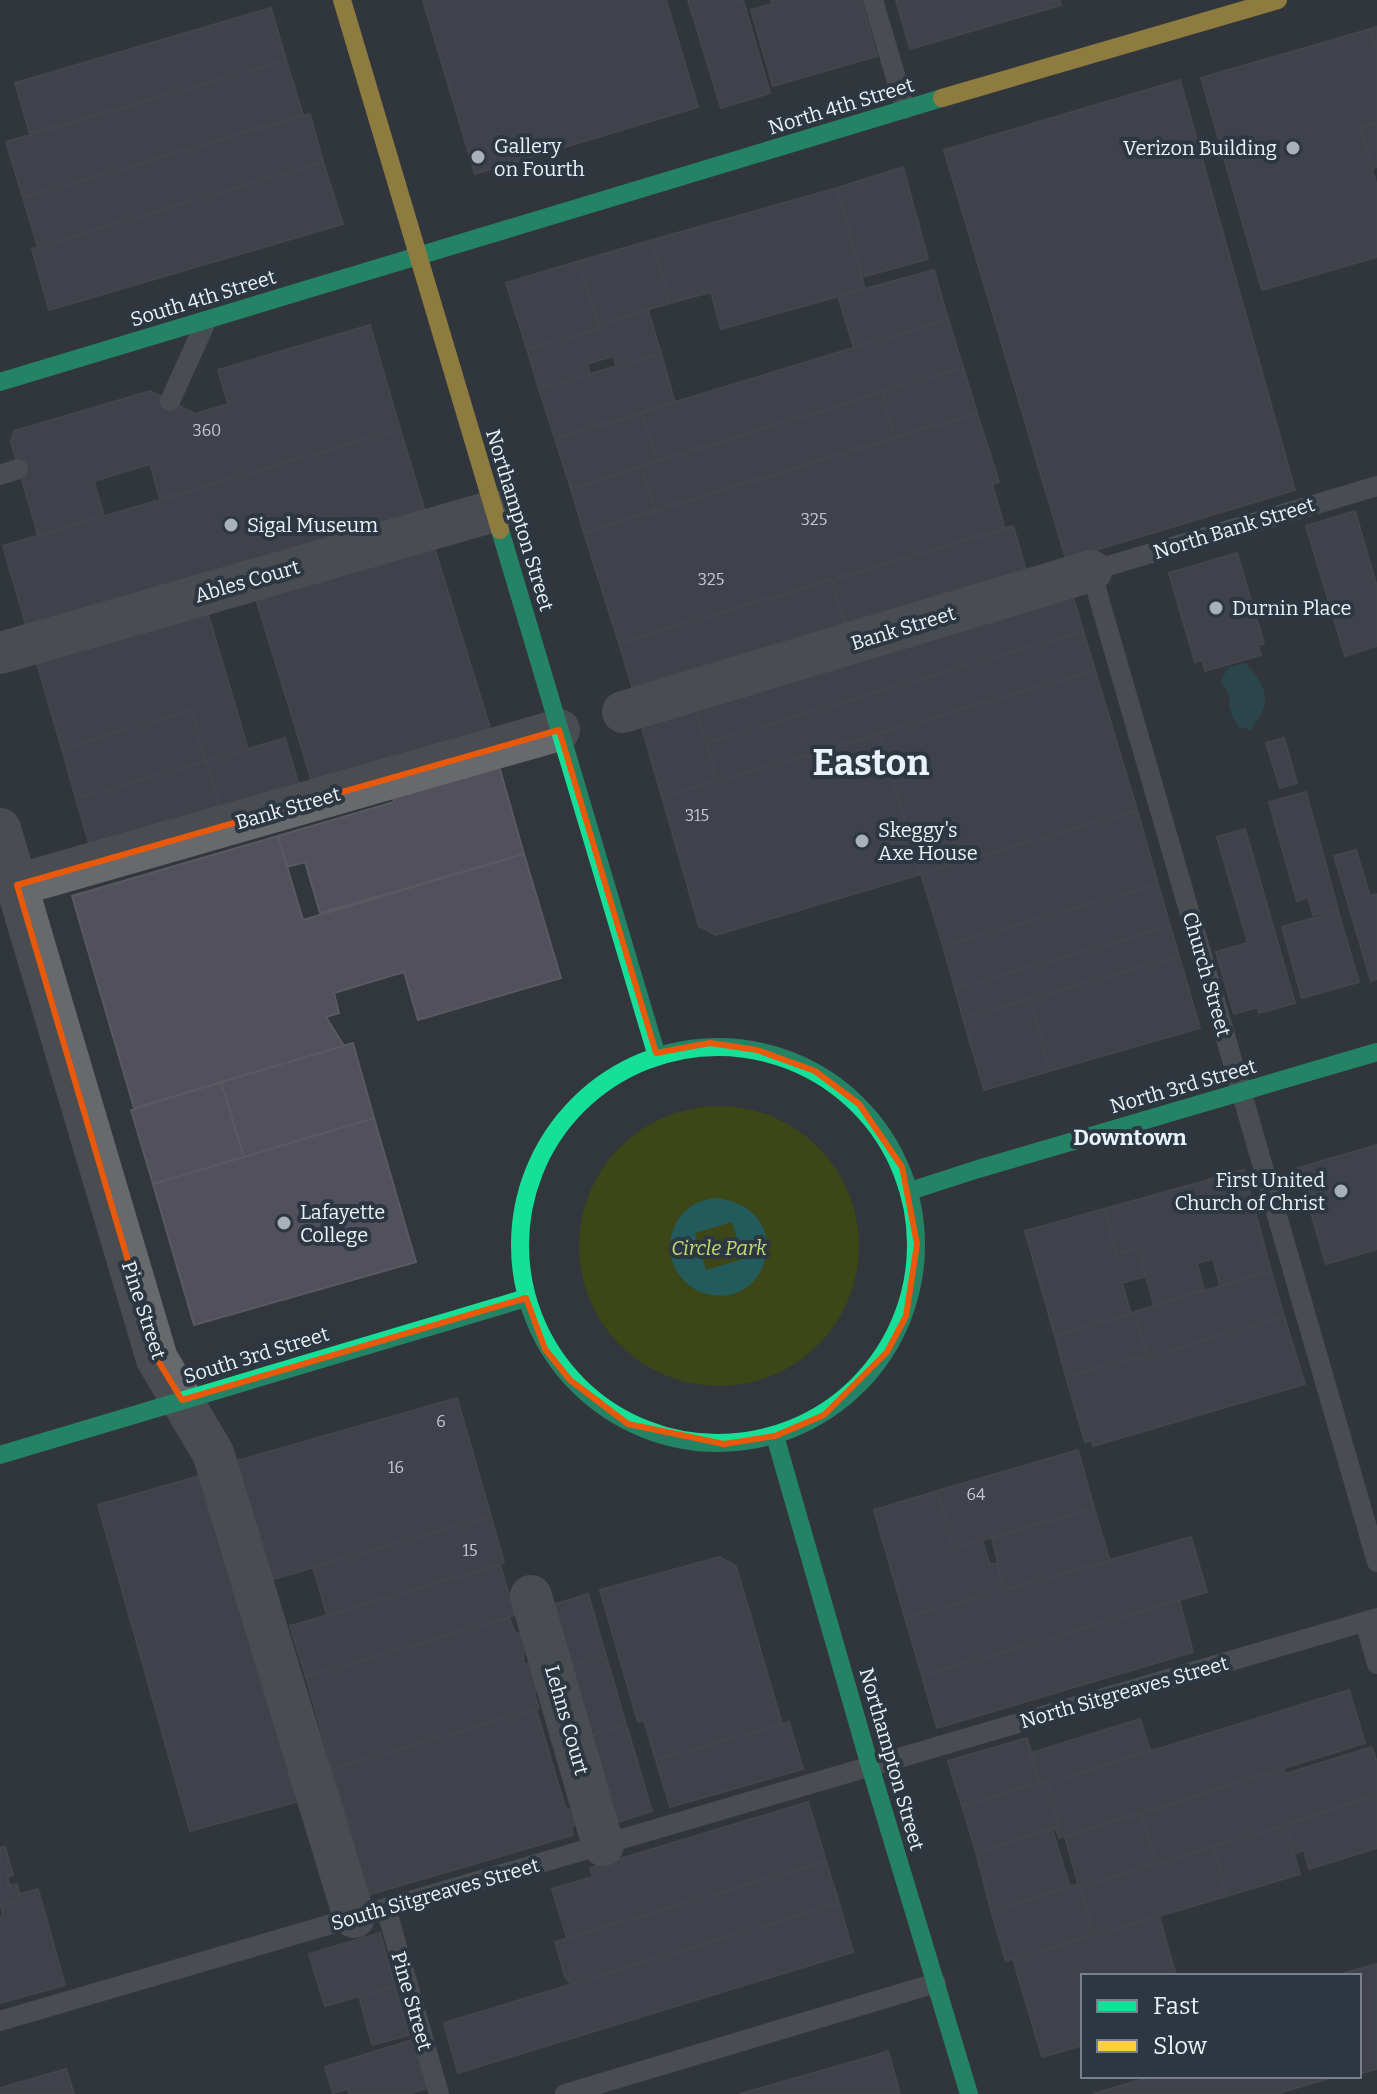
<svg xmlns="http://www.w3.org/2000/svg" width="1377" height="2094" font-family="Bitter,serif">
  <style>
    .green { fill: #3d4617 }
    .water { fill: #235a5b; fill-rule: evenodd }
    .building { fill: #52505d; stroke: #585a5f; stroke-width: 2 }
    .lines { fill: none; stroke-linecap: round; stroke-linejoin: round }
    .lane { stroke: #67696c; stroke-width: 20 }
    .street { stroke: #67696c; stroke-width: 42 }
    .fast { stroke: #16e098; stroke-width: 18 }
    .slow { stroke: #ffcf43; stroke-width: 18 }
    .marked { fill: none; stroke: #e8590c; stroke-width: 6; stroke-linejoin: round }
    .poi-dot { fill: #a9b0b7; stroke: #2c3742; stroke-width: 3 }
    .labels { text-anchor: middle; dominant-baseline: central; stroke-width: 8; stroke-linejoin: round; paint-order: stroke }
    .number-label { font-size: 16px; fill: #c4c9d1 }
    .street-label { font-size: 20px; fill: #eaf1f8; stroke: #2c3742 }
    .poi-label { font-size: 20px; fill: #eaf1f8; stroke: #2c3742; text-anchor: start }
    .park-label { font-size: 20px; font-style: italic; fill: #c5da73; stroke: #2c3742 }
    .neighbourhood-label { font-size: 22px; font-weight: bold; fill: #eaf1f8; stroke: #2c3742 }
    .town-label { font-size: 36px; font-weight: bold; fill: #eaf1f8; stroke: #2c3742 }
  </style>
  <rect width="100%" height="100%" fill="#31373d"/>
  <!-- green -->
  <path class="green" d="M579 1246a140 140 0 1 1 280 0a140 140 0 1 1-280 0Z"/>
  <!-- water -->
  <path class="water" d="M1245 663C1258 676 1271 694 1262 712 1259 720 1254 722 1252 730L1239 727 1232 716 1229 705 1230 697 1221 681 1228 668Z
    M713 1198C795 1203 774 1305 712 1295 699 1293 689 1287 681 1277 662 1255 669 1218 695 1204 700 1201 707 1200 713 1198ZM732 1222 743 1259 706 1270 695 1233Z"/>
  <!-- building -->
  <path class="building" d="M423 0H666L698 107 475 174Z
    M688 0H743L770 93 721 108Z
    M771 0H861L877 56 773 86 751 10 772 4Z
    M896 0H1060L1061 5 910 49Z
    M271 8 286 60 30 134 15 83Z
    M1377 27V51L1370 29Z
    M1370 29 1377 51V122L1360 127 1377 186V257L1262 290 1201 78Z
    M286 60 303 115 23 198 6 142Z
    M1180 80 1295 490 1066 559 944 150Z
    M310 114 323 162 38 247 23 198Z
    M1377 122V167L1372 169 1360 127Z
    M323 162 343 224 49 310 32 249Z
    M903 167 928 259 862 277 837 188Z
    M837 188 865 289 721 329 711 292 670 303 652 240Z
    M652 240 670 303 599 324 579 261Z
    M579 261 601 329 527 349 506 283Z
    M934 270 948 319 854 348 838 296Z
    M648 310 661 353 616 366 613 356 587 364 590 374 539 389 527 349 601 329 599 324Z
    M948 319 963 367 657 461 642 412Z
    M370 325 400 429 160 499 150 464 94 481 104 516 38 535 11 442 14 431 150 391 195 414 228 404 218 370Z
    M661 353 675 403 555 439 539 389Z
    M963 367 977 413 895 437 882 392Z
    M882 392 895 437 655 510 641 467Z
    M642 412 657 461 571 489 555 439Z
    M977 413 999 482 992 484 1005 529 619 643 584 533Z
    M400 429 426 515 28 632 3 546Z
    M641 467 655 510 584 533 571 489Z
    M1355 511 1377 587V646L1345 656 1306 526Z
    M1013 526 1026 570 845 623 832 579Z
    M430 534 492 734 313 785 253 589Z
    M1237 553 1264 643 1258 645 1261 655 1205 671 1202 660 1195 662 1169 573Z
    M832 579 845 623 632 687 619 643Z
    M1072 593 1083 631 706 743 695 705Z
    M206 607 248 749 206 761 191 710 62 749 35 657Z
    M1083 631 1095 670 717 781 706 743Z
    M1095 670 1137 810 921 874 879 734Z
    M695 705 717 781 662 797 640 721Z
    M191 710 206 761 76 799 62 749Z
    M879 734 921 874 716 935 699 926 662 797Z
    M285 738 300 789 221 812 206 761Z
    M1284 738 1297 783 1280 788 1266 743Z
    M206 761 221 812 91 850 76 799Z
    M499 766 524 854 320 913 305 862 287 867 278 836 394 802 393 797Z
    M1306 792 1338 909 1313 915 1308 897 1297 901 1269 802Z
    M1137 810 1158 884 943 946 921 874Z
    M1245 829 1295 1003 1259 1013 1258 1007 1234 1014 1216 952 1248 943 1217 837Z
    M278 836 303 920 524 854 561 978 418 1020 404 972 334 993 339 1013 326 1017 344 1046 134 1108 72 896Z
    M1356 850 1370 896 1377 894V979L1371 981 1334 856Z
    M1158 884 1170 926 955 989 943 946Z
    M1338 911 1359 982 1302 998 1282 927Z
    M1170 926 1179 956 963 1018 955 989Z
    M1179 956 1200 1028 1050 1071 1030 999Z
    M1030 999 1050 1071 984 1090 963 1018Z
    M353 1043 374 1118 244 1157 221 1082Z
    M221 1082 244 1157 153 1184 131 1110Z
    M374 1118 416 1262 194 1325 153 1184Z
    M1377 1145V1249L1326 1264 1298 1168Z
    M1244 1170 1271 1271 1220 1286 1213 1259 1197 1263 1204 1290 1154 1306 1138 1248 1117 1254 1104 1209Z
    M1104 1209 1117 1254 1138 1248 1146 1276 1122 1283 1131 1314 1055 1336 1025 1231Z
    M1271 1271 1284 1316 1148 1357 1134 1312Z
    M1134 1312 1148 1357 1137 1359 1136 1357 1066 1377 1055 1336Z
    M1284 1316 1305 1384 1093 1446 1091 1440 1085 1442 1066 1377 1136 1357 1137 1359 1148 1357Z
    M457 1398 491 1516 267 1581 233 1462Z
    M1078 1450 1094 1508 954 1548 937 1491Z
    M203 1475 300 1801 190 1831 98 1505Z
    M937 1491 954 1548 982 1540 990 1565 997 1563 1004 1590 905 1618 874 1510Z
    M1094 1508 1110 1561 1004 1590 992 1538Z
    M491 1516 504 1563 327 1615 313 1567Z
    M1191 1537 1207 1592 922 1676 905 1618Z
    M719 1557 736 1566 782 1724 656 1760 644 1720 638 1722 600 1590Z
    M500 1565 515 1615 306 1677 290 1626Z
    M588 1594 606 1656 564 1668 546 1607Z
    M1179 1600 1193 1652 937 1728 922 1676Z
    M509 1617 514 1631 523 1637 526 1649 523 1655 524 1663 532 1666 537 1688 534 1693 539 1708 332 1769 306 1677Z
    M606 1656 626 1724 585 1737 564 1668Z
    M1349 1690 1365 1743 1059 1838 1055 1827 1060 1826 1047 1783Z
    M536 1709 565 1807 573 1812 575 1824 571 1829 573 1835 368 1895 332 1769Z
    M1140 1719 1150 1751 1047 1783 1046 1781 1040 1782 1031 1753Z
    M789 1722 803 1769 670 1807 656 1760Z
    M626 1724 652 1811 611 1824 585 1737Z
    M1027 1738 1040 1782 962 1806 948 1761Z
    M1372 1747 1377 1763V1795L1285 1825 1156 1864 1140 1814 1283 1769 1285 1774Z
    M1046 1781 1060 1826 976 1852 962 1806Z
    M1377 1795V1848L1309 1869 1304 1850 1294 1854 1285 1825Z
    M808 1802 826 1861 567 1938 552 1889 593 1877 590 1868Z
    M1140 1814 1156 1864 1079 1887 1065 1837Z
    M1285 1825 1300 1874 1227 1896 1213 1847Z
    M1052 1829 1070 1887 991 1911 976 1852Z
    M5 1846 13 1875 7 1877 10 1886 17 1884 21 1900 0 1906V1848Z
    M1213 1847 1227 1896 1094 1935 1079 1887Z
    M826 1861 839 1903 571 1984 565 1976 555 1942Z
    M1078 1884 1094 1935 1006 1961 991 1911Z
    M38 1889 65 1985 0 2003V1917L3 1916 1 1906 21 1900 20 1894Z
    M839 1903 853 1952 458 2073 444 2023Z
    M1159 1916 1176 1976H1083V2045L1042 2057 1013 1959Z
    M380 1933 395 1986 325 2006 309 1954Z
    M1377 1964V2069L1359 2074V1976H1334Z
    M395 1986 409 2035 372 2045 359 1996Z
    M412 2040 427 2088 409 2094H349L348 2089 333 2093 325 2067Z
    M888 2051 900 2094H740L876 2055Z
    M66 2069 74 2094H0V2088Z
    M1153 2076H1336L1276 2094H1093Z"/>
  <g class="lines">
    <!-- lane -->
    <path class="lane" d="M873 0 905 109
      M170 401 205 324
      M0 475 18 469
      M1377 486 1091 571 1377 1562
      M1365 1622 1377 1664
      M386 1908 439 2094
      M0 2021 1377 1618
      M565 2094 936 1983"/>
    <!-- street -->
    <path class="street" d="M0 653 494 511
      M623 712 1091 571
      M0 829 157 1359 213 1453 354 1917
      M17 885 559 730
      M531 1596 603 1845"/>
    <!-- fast -->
    <path class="fast" d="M0 382 942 98
      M500 530 656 1053
      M520 1245a198 198 0 1 1 396 0a198 198 0 1 1-396 0Z
      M910 1191 978 1169 1377 1052
      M775 1436 870 1766 969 2094
      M0 1455 526 1298"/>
    <!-- slow -->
    <path class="slow" d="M342 0 500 530
      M942 98 1278 0"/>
  </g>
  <!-- marked area -->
  <path d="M0 0H1377V2094H0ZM559 730 656 1053 710 1043 757 1050 815 1071 859 1104 902 1167 917 1244 906 1316 887 1352 824 1415 775 1436 724 1444 628 1424 570 1380 545 1349 526 1298 182 1400 157 1359 17 885Z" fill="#31373d" fill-opacity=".55" fill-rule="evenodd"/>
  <path class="marked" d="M559 730 656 1053 710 1043 757 1050 815 1071 859 1104 902 1167 917 1244 906 1316 887 1352 824 1415 775 1436 724 1444 628 1424 570 1380 545 1349 526 1298 182 1400 157 1359 17 885Z"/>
  <!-- markers -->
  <g class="poi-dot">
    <circle cx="1293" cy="148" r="8"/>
    <circle cx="478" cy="157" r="8"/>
    <circle cx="231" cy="525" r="8"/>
    <circle cx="1216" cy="608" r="8"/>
    <circle cx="862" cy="841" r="8"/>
    <circle cx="1341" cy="1191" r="8"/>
    <circle cx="284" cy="1223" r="8"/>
  </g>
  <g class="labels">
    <!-- number labels -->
    <g class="number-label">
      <text x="207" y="430">360</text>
      <text x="814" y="519">325</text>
      <text x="711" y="579">325</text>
      <text x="697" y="815">315</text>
      <text x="441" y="1421">6</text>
      <text x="396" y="1467">16</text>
      <text x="976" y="1494">64</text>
      <text x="470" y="1550">15</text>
    </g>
    <!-- street labels -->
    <g class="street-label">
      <text transform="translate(841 106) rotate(-17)">North 4th Street</text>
      <text transform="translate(203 298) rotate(-17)">South 4th Street</text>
      <text transform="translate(520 520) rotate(73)">Northampton Street</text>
      <text transform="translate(1234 528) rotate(-17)">North Bank Street</text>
      <text transform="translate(247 581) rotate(-16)">Ables Court</text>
      <text transform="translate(903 628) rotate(-17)">Bank Street</text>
      <text transform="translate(288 808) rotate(-16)">Bank Street</text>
      <text transform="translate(1207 974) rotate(74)">Church Street</text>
      <text transform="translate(1183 1086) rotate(-16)">North 3rd Street</text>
      <text transform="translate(144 1310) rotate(72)">Pine Street</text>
      <text transform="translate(256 1355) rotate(-17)">South 3rd Street</text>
      <text transform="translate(1124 1692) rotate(-16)">North Sitgreaves Street</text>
      <text transform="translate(567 1720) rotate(74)">Lehns Court</text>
      <text transform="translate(892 1759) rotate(74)">Northampton Street</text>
      <text transform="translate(435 1894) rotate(-16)">South Sitgreaves Street</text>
      <text transform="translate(412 2001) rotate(74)">Pine Street</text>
    </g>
    <!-- poi labels -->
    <g class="poi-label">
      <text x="494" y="146">Gallery<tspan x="494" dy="23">on Fourth</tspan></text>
      <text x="1277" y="148" text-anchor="end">Verizon Building</text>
      <text x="247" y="525">Sigal Museum</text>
      <text x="1232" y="608">Durnin Place</text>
      <text x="878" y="830">Skeggy's<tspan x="878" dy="23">Axe House</tspan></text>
      <text x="1325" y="1180" text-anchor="end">First United<tspan x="1325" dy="23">Church of Christ</tspan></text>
      <text x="300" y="1212">Lafayette<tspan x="300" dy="23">College</tspan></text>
    </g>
    <!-- park labels -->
    <g class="park-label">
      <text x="719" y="1248">Circle Park</text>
    </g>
    <!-- neighbourhood labels -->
    <g class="neighbourhood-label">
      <text x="1130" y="1137">Downtown</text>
    </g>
    <!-- town labels -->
    <g class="town-label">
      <text x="871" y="763">Easton</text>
    </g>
  </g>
  <!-- legend -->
  <rect x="1081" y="1974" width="280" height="104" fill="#2c3742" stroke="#78818b" stroke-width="2"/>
  <rect x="1097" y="2000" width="40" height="12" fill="#16e098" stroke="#78818b" stroke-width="2"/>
  <text x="1153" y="2014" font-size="24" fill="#eaf1f8">Fast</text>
  <rect x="1097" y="2040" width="40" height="12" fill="#ffcf43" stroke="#78818b" stroke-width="2"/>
  <text x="1153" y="2054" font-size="24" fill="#eaf1f8">Slow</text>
</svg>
